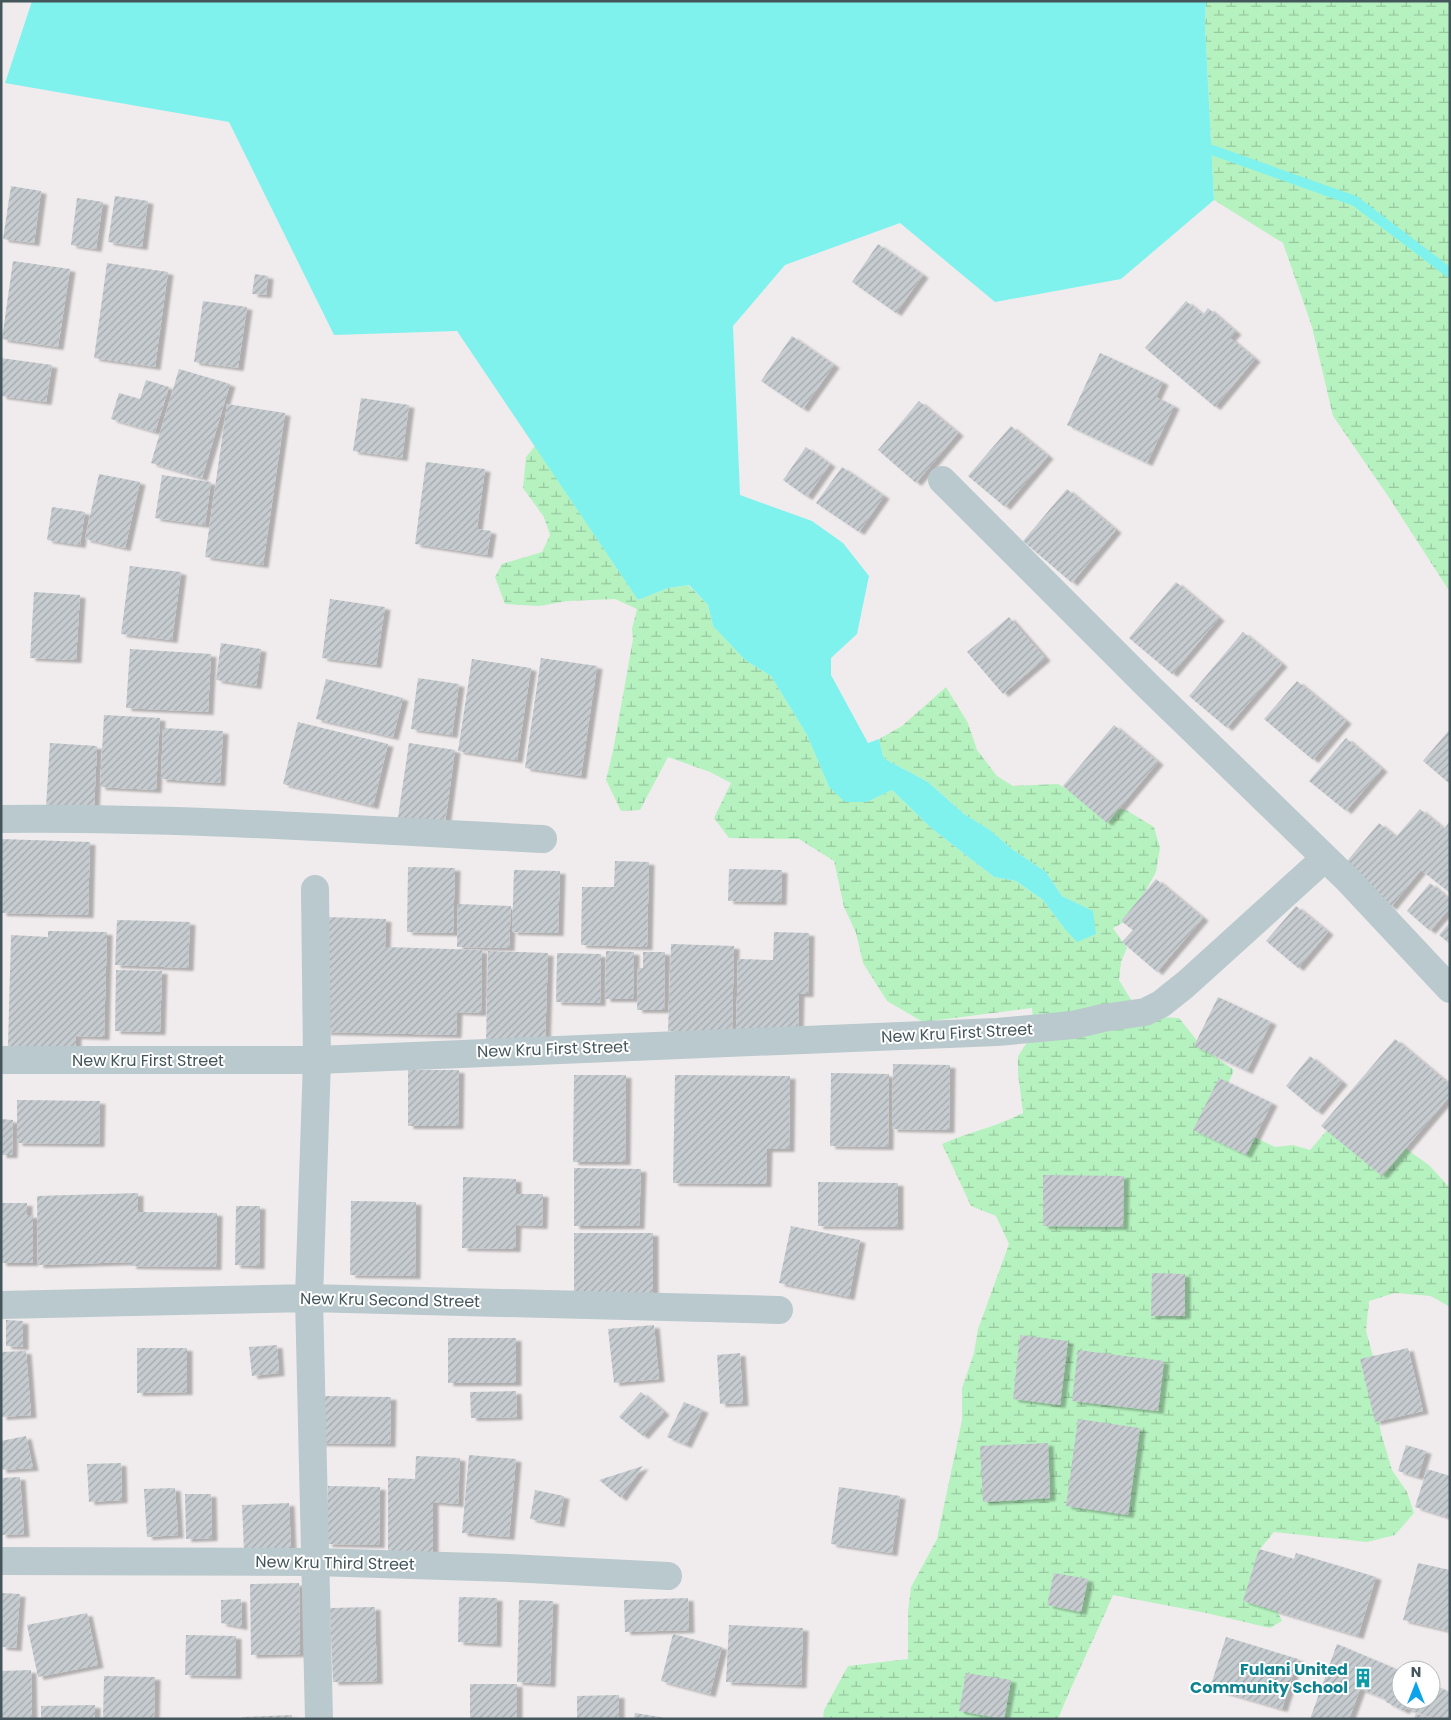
<svg xmlns="http://www.w3.org/2000/svg" width="1451" height="1720" font-family="Poppins,sans-serif">
  <style>
    .wetland { fill: url(#wetland-marsh) }
    .water { fill: #80f2ee }
    .lines { fill: none; stroke-linecap: round; stroke-linejoin: round }
    .stream { stroke: #80f2ee; stroke-width: 10 }
    .building { fill: url(#building-hatch); filter: url(#shadow) }
    .minor { stroke: #bac9cd; stroke-width: 28 }
    .labels { text-anchor: middle; dominant-baseline: central; stroke-width: 4; stroke-linejoin: round; paint-order: stroke }
    .street-label { font-size: 16px; fill: #44565b; stroke: #fff }
    .culture-label { font-size: 16px; font-weight: bold; fill: #0d838f; stroke: #fff; text-anchor: end }
  </style>
  <defs>
    <pattern id="wetland-marsh" width="20" height="14" patternUnits="userSpaceOnUse" patternTransform="scale(1.25)"><rect width="20" height="14" fill="#b6f2bf"/><path d="M1 5h8M5 5V1M11 12h8M15 12V8" fill="none" stroke="#96c79e"/></pattern>
    <pattern id="building-hatch" width="6" height="6" patternUnits="userSpaceOnUse" patternTransform="scale(1.25)"><rect width="6" height="6" fill="#c6ccd0"/><path d="M-1 1l2-2M0 6l6-6M5 7l2-2" fill="none" stroke="#a2a8ac"/></pattern>
    <filter id="shadow"><feDropShadow dx="5.5" dy="3" stdDeviation="1" flood-color="#0004"/></filter>
  </defs>
  <rect width="100%" height="100%" fill="#f0eced"/>
  <!-- wetland -->
  <path class="wetland" d="M1206 1H1450V592L1388 496 1333 416 1312 327 1283 243 1214 200 1205 25Z
    M535 446 638 600 668 588 688 585 708 605 713 626 745 660 771 676 807 735 829 787 867 802 892 790 931 828 994 877 1016 881 1043 900 1064 928 1092 911 1062 896 1046 872 1012 849 990 830 964 814 928 782 885 759 883 756 879 739 902 726 946 687 968 723 977 750 997 776 1013 786 1058 784 1091 803 1126 810 1154 827 1160 848 1156 872 1130 919 1113 928 1127 948 1121 962 1119 980 1141 1016 1179 1018 1203 1048 1234 1070 1214 1118 1275 1147 1293 1145 1310 1150 1347 1107 1365 1108 1409 1151 1429 1165 1450 1188V1307L1431 1296 1395 1293 1369 1301 1366 1331 1376 1367 1375 1399 1381 1433 1392 1470 1407 1492 1414 1513 1395 1535 1367 1542 1274 1532 1260 1549V1574L1282 1621 1270 1628 1206 1613 1113 1595C1095 1637 1075 1677 1058 1719H823L824 1710 848 1666 908 1659V1611L911 1587 937 1539 962 1420V1388L974 1353 978 1329 1009 1244 996 1216 971 1206 942 1144C969 1132 996 1127 1023 1113L1018 1073V1056L1034 1032 1032 1008 923 1022 887 1001 863 963 856 933 844 907 834 861 799 839 729 838 714 818 731 783 710 772 668 757 640 810 621 811 606 780 613 751 633 639 632 629 637 609 615 599 568 601 539 606 505 604 495 577 502 564 542 552 550 535 544 517 523 488 526 457Z"/>
  <!-- water -->
  <path class="water" d="M32 1H1206L1205 25 1214 200 1121 279 995 302 900 223 785 265 733 326 740 495 812 521 843 543 869 576 857 634 831 658V675L868 743 879 739 883 756 885 759 928 782 964 814 990 830 1012 849 1046 872 1062 896 1093 911 1096 934 1077 942 1064 928 1043 900 1016 881 994 877 931 828 892 790 867 802H845L829 787 807 735 771 676 745 660 713 626 708 605 689 585 668 588 638 600 457 331 334 335 229 122 5 83Z"/>
  <g class="lines">
    <!-- stream -->
    <path class="stream" d="M1212 150 1355 201 1450 273"/>
  </g>
  <!-- building -->
  <path class="building" d="M11 186 41 191 34 243 3 239Z
    M115 196 148 201 142 247 108 242Z
    M77 198 103 202 96 249 71 245Z
    M878 244 923 275 896 313 852 282Z
    M13 261 70 269 58 347 2 339Z
    M107 263 168 272 155 367 94 358Z
    M255 274 268 276 266 295 252 294Z
    M203 301 247 307 238 368 194 362Z
    M1186 301 1203 315 1208 308 1236 332 1230 338 1255 359 1215 407 1145 348Z
    M792 336 834 365 803 409 761 381Z
    M1100 353 1163 382 1156 397 1174 406 1147 463 1067 425Z
    M1 358 52 365 46 402 1 396Z
    M179 369 230 384 202 478 151 463Z
    M146 380 169 387 155 432 111 419 119 393 140 399Z
    M361 398 409 405 402 458 353 451Z
    M919 401 958 433 916 483 878 450Z
    M227 404 285 413 263 565 205 557Z
    M1011 426 1048 456 1005 507 968 476Z
    M806 447 830 464 807 497 783 480Z
    M426 462 485 469 477 529 491 531 487 555 415 544Z
    M842 467 884 496 859 532 816 503Z
    M99 474 140 482 125 548 85 539Z
    M162 475 211 482 205 525 155 518Z
    M1067 489 1116 530 1072 583 1023 541Z
    M52 507 85 512 80 545 47 540Z
    M130 566 181 572 172 640 121 634Z
    M1176 582 1219 618 1172 674 1129 638Z
    M34 592 80 595 76 660 30 658Z
    M330 599 385 607 376 665 322 658Z
    M1009 617 1045 658 1003 694 967 652Z
    M1243 632 1282 664 1227 728 1189 696Z
    M221 643 261 649 256 686 216 680Z
    M130 649 211 654 208 712 126 708Z
    M541 658 597 666 581 776 525 768Z
    M472 659 531 668 517 760 458 751Z
    M418 678 459 684 452 735 411 729Z
    M326 679 403 698 393 737 316 719Z
    M1297 681 1346 721 1313 760 1264 719Z
    M104 715 160 718 156 790 100 787Z
    M298 722 388 744 373 806 283 784Z
    M1114 725 1158 762 1107 823 1063 786Z
    M163 728 223 731 220 783 161 779Z
    M1450 729V784L1423 761Z
    M1346 738 1382 769 1346 811 1309 781Z
    M50 743 97 746 94 809 46 807Z
    M409 743 455 750 444 831 397 824Z
    M1420 809 1444 829 1450 821V893L1421 870 1391 907 1343 866 1379 823 1396 837Z
    M1 839 90 842 88 915 1 913Z
    M615 861 649 862 647 947 581 945 582 887H614Z
    M408 867 455 868 453 933 407 932Z
    M729 869 782 870 781 902 728 901Z
    M514 870 560 871 558 933 512 932Z
    M1156 879 1203 918 1157 972 1122 942 1133 930 1121 921Z
    M1430 883 1450 900V908L1430 931 1407 911Z
    M458 904 511 906 509 948 457 947Z
    M1296 906 1328 932 1298 968 1266 941Z
    M327 917 386 919 385 947 482 950 481 1013 457 1012 456 1035 325 1032Z
    M117 920 190 922 188 968 115 965Z
    M1450 922V944L1439 935Z
    M48 931 107 932 104 1037 76 1036V1048L8 1046 11 935 48 937Z
    M774 932 809 933 808 994H799L798 1035 736 1034 738 959 773 960Z
    M671 944 734 946 732 1032 668 1031Z
    M488 951 548 953 545 1044 486 1043Z
    M606 951 634 952 633 999H605Z
    M643 952H665L664 1010H637L638 968H643Z
    M557 953 601 954 600 1003 556 1002Z
    M116 970 162 971 160 1032 115 1031Z
    M1218 997 1271 1022 1247 1071 1194 1046Z
    M1395 1039 1450 1085V1096L1382 1176 1321 1126Z
    M1310 1056 1342 1082 1317 1112 1286 1086Z
    M893 1064 950 1065 949 1130 892 1129Z
    M408 1070H459L458 1126H408Z
    M831 1073 889 1074 888 1147 830 1146Z
    M574 1075H626L625 1162H573Z
    M675 1075 790 1076 789 1149H767L766 1184 673 1183Z
    M1219 1078 1272 1103 1246 1155 1193 1130Z
    M17 1100 100 1101 99 1144 17 1143Z
    M1 1119 13 1120 12 1155H1Z
    M574 1168 641 1169 639 1226H574Z
    M1043 1175 1124 1176 1123 1227 1043 1226Z
    M463 1177 516 1179V1194H543L542 1226 516 1225 515 1249 462 1248Z
    M818 1182 898 1183V1227L818 1226Z
    M138 1193V1212L217 1213 216 1267 131 1266V1262L38 1265 37 1196Z
    M351 1201 416 1202 415 1276 350 1275Z
    M1 1203H27V1215H33V1263H1Z
    M236 1206H260L259 1266 235 1265Z
    M791 1226 860 1240 849 1297 779 1283Z
    M574 1233H653V1298L574 1297Z
    M1152 1273 1185 1274V1316H1151Z
    M6 1320 23 1321V1347L6 1346Z
    M654 1325 659 1379 614 1383 608 1329Z
    M1020 1335 1068 1341 1060 1405 1013 1399Z
    M448 1338H516V1383H448Z
    M277 1345 279 1373 252 1376 249 1347Z
    M137 1348H187V1392L137 1393Z
    M1408 1348 1423 1411 1375 1422 1360 1359Z
    M1078 1350 1164 1361 1158 1411 1072 1401Z
    M26 1351 31 1415 1 1417V1352Z
    M740 1353 743 1403 720 1404 717 1355Z
    M516 1391 517 1417 471 1418 470 1392Z
    M641 1392 664 1412 643 1436 619 1417Z
    M321 1396 391 1397 390 1444 320 1443Z
    M684 1402 703 1410 686 1445 667 1437Z
    M1078 1419 1140 1428 1128 1515 1066 1506Z
    M26 1436 33 1468 1 1470V1441Z
    M1048 1443 1050 1498 983 1502 980 1446Z
    M1406 1445 1426 1451 1418 1477 1398 1471Z
    M469 1455 516 1459 509 1537 462 1533Z
    M416 1456 460 1458 458 1504 433 1502V1554H388V1478L415 1479Z
    M121 1463 122 1500 89 1502 87 1464Z
    M643 1466 621 1498 599 1480Z
    M1427 1469 1450 1476V1509L1447 1517 1415 1507Z
    M20 1477 24 1534 1 1535V1478Z
    M328 1486 380 1487 379 1545 327 1544Z
    M839 1487 900 1496 892 1553 831 1544Z
    M175 1488 178 1535 147 1537 144 1489Z
    M535 1490 564 1496 559 1524 530 1519Z
    M185 1494H211L212 1538 186 1539Z
    M289 1503 291 1549 244 1551 242 1505Z
    M1259 1549 1294 1559 1296 1553 1376 1577 1358 1636 1243 1601Z
    M1418 1563 1450 1570V1631L1403 1620Z
    M1054 1573 1088 1579 1081 1612 1047 1605Z
    M299 1583 300 1654 251 1655 250 1584Z
    M1 1593 20 1594 16 1648 1 1647Z
    M459 1597 497 1598 496 1644 458 1642Z
    M688 1598 689 1630 625 1632 624 1600Z
    M241 1599 242 1627 221 1623V1600Z
    M519 1600 553 1601 550 1684 517 1682Z
    M375 1607 377 1681 333 1682 330 1608Z
    M87 1613 98 1665 38 1677 27 1625Z
    M729 1625 803 1628 801 1685 726 1682Z
    M673 1634 722 1647 710 1694 661 1681Z
    M186 1635 236 1636V1676L185 1675Z
    M1226 1637 1298 1659 1282 1709 1210 1688Z
    M1337 1644 1401 1671V1700H1431V1684L1450 1692V1719H1435L1406 1708 1404 1711 1386 1702V1699L1360 1689 1349 1719H1310Z
    M31 1670 32 1719H1V1671Z
    M966 1673 1011 1680 1004 1719 959 1711Z
    M104 1676 155 1677 154 1719H103Z
    M470 1684H517V1719H470Z
    M619 1695V1719H577V1696Z
    M95 1705V1719H41V1706Z
    M635 1713 666 1718V1719H634Z
    M1416 1713 1431 1719H1414Z
    M292 1715V1719H242V1717Z"/>
  <g class="lines">
    <!-- minor -->
    <path class="minor" d="M942 480 1150 688 1348 880 1450 989
      M1 819C182 817 363 830 543 839
      M315 889 317 1060 309 1298 319 1719
      M1 1060H317L997 1032 1073 1025 1103 1018 1145 1012 1161 1004 1186 984 1325 858
      M1 1305 309 1298 779 1310
      M1 1561 315 1562 509 1568 668 1576"/>
  </g>
  <!-- icons -->
  <defs>
    <symbol id="building-bare" viewBox="-9 -9 18 18"><path d="M-4-6H4V6H1V3H-1V6H-4ZM-2.5-4.3h1.7v1.8h-1.7ZM.8-4.3h1.7v1.8H.8ZM-2.5-1h1.7V.8h-1.7ZM.8-1h1.7V.8H.8Z" fill="#0f9aa8" stroke="#fff" stroke-width="2.5" paint-order="stroke"/></symbol>
  </defs>
  <g fill-rule="evenodd">
    <use href="#building-bare" x="1349" y="1664" width="28" height="28"/>
  </g>
  <g class="labels">
    <!-- street labels -->
    <g class="street-label">
      <text transform="translate(957 1033) rotate(-3)">New Kru First Street</text>
      <text transform="translate(553 1049) rotate(-2)">New Kru First Street</text>
      <text x="148" y="1060">New Kru First Street</text>
      <text transform="translate(390 1300) rotate(1)">New Kru Second Street</text>
      <text transform="translate(335 1563) rotate(1)">New Kru Third Street</text>
    </g>
    <!-- culture labels -->
    <g class="culture-label">
      <text x="1348" y="1669">Fulani United<tspan x="1348" dy="18">Community School</tspan></text>
    </g>
  </g>
  <!-- border -->
  <rect width="1451" height="1720" fill="none" stroke="#44565b" stroke-width="5"/>
  <!-- north arrow -->
  <g transform="translate(1416 1685)"><circle r="24" fill="#ffffff" stroke="#b4bbbd"/>
  <path d="M0-4L9 19L0 12L-9 19Z" fill="#0ca3ea"/>
  <text y="-8" font-size="14" font-weight="bold" text-anchor="middle" fill="#44565b">N</text>
  </g>
</svg>
